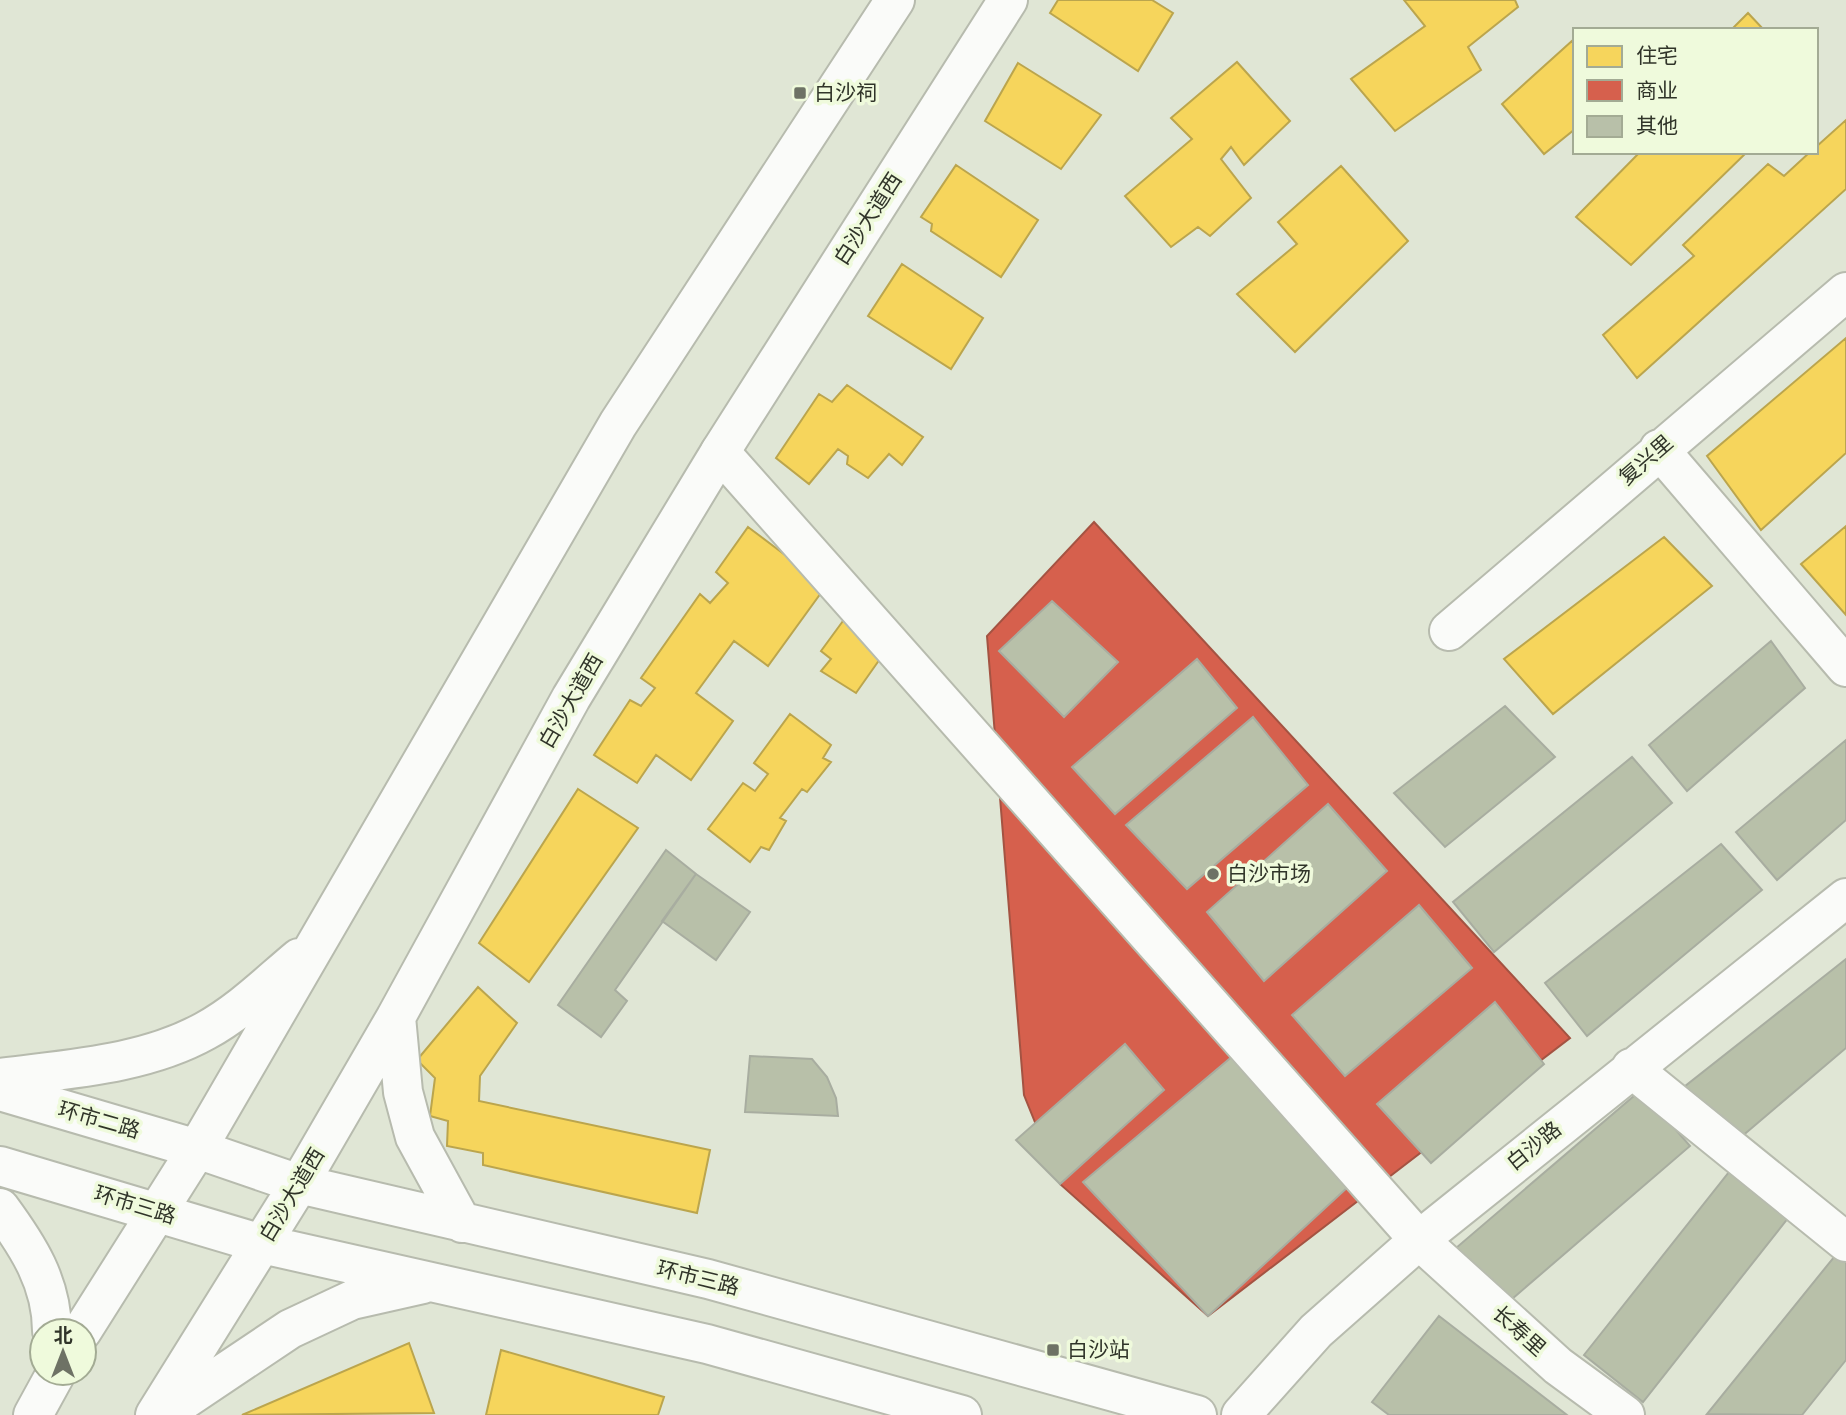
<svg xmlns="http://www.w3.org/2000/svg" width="1846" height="1415" font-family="'DejaVu Sans','Noto Sans SC',sans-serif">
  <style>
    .homes { fill: #f6d55c; stroke: #bba54d; stroke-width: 2 }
    .shops { fill: #d6604d; stroke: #a45342; stroke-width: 2 }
    .building { fill: #b8c0a9; stroke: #a8ada0; stroke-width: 2 }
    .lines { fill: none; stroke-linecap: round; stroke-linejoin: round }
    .street-casing { stroke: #b7bbae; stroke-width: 42 }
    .secondary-casing { stroke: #b7bbae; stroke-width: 42 }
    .street { stroke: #fafbf9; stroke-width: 38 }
    .secondary { stroke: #fafbf9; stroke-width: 38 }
    .poi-dot { fill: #6e7265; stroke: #effadc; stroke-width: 2.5 }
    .labels { text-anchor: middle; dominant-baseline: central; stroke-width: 7; stroke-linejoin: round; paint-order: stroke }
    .poi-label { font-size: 21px; fill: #303429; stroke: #effadc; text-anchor: start }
    .street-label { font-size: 21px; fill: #303429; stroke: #effadc }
  </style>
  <rect width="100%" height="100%" fill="#e0e6d5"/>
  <!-- homes -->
  <path class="homes" d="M1058 0H1152L1173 13 1138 71 1050 13Z
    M1404 0H1515L1518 7 1468 47 1481 70 1395 131 1351 79 1425 26Z
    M1748 13 1764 30H1731Z
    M1573 40 1575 129 1544 154 1502 104Z
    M1237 62 1290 121 1244 165 1231 147 1221 159 1251 198 1210 236 1198 227 1171 247 1125 196 1192 139 1171 118Z
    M1018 63 1101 115 1061 169 985 121Z
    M1846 120V189L1637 378 1603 335 1694 256 1683 245 1768 164 1784 176 1810 152H1816V147Z
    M1640 152H1747L1631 265 1576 217Z
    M956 165 1038 220 1001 277 931 231 932 224 921 217Z
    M1341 166 1408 241 1295 352 1237 294 1297 244 1278 222Z
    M902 264 983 318 951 369 868 316Z
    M1846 338V453L1761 530 1707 456Z
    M847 385 923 437 902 465 889 454 868 478 847 464 848 456 838 449 809 484 776 458 819 394 832 402Z
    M1846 526V615L1801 564Z
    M748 527 826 586 768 666 734 641 696 693 733 721 691 780 656 755 637 783 594 755 630 700 641 706 655 688 641 678 700 594 710 603 728 583 716 572Z
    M1664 537 1712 586 1553 714 1504 659Z
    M851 610 894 639 856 693 821 671 831 659 821 651Z
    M790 714 831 745 823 758 831 762 807 792 802 789 780 818 786 821 769 850 761 847 750 862 708 829 743 783 755 791 768 774 754 763Z
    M578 789 638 828 529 982 479 943Z
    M478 987 517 1023 480 1076 479 1101 710 1150 697 1213 483 1165V1153L447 1146 448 1121 430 1116 435 1078 417 1060Z
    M409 1343 434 1413 242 1415Z
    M501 1350 664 1397 658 1415H486Z"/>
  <!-- shops -->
  <path class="shops" d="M1094 522 1570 1038 1208 1316 1060 1184 1024 1095 987 636Z"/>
  <!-- building -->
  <path class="building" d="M1052 601 1118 662 1064 717 999 651Z
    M1771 641 1805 688 1687 791 1649 745Z
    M1197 659 1237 708 1115 814 1072 767Z
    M1505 706 1555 757 1445 847 1394 793Z
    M1253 717 1308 785 1187 889 1126 825Z
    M1846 740V820L1777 880 1736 832Z
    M1632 757 1672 803 1494 952 1453 902Z
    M1328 804 1387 871 1264 981 1207 912Z
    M1721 844 1762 890 1587 1036 1545 983Z
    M666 850 696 874 615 990 627 1001 601 1037 558 1005Z
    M696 874 750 912 716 960 662 921Z
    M1419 905 1472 968 1345 1076 1292 1015Z
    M1846 959V1048L1734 1143 1684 1087Z
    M1495 1002 1544 1064 1431 1163 1377 1104Z
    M1125 1044 1164 1090 1060 1184 1016 1140Z
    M1246 1045 1362 1174 1208 1316 1083 1182Z
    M750 1056 812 1059 827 1077 836 1098 838 1116 745 1112Z
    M1641 1090 1690 1146 1505 1305 1456 1248Z
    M1737 1162 1796 1208 1643 1402 1584 1355Z
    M1843 1246 1846 1248V1360L1802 1415 1707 1414Z
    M1439 1316 1567 1415H1389L1372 1402Z"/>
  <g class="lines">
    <defs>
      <path id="street" d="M1659 449 1846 667
        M720 452 1419 1240 1558 1366 1625 1415
        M1449 631 1846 292
        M1631 1068 1846 1242
        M1241 1415 1316 1331 1419 1240 1846 898"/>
      <path id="secondary" d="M396 1017 403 1092 415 1137 462 1223
        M0 1078C67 1069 144 1065 205 1031 240 1012 269 983 299 958
        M0 1091 197 1149 299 1184 708 1279 1197 1415
        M0 1166 262 1244 707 1344 962 1415
        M0 1208C28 1246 52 1283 52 1331
        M82 1331 197 1149 618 424 895 0
        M163 1414 290 1329 352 1300 423 1284
        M33 1415 56 1373
        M155 1415 299 1184 396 1017 571 698 720 452 1008 0"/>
    </defs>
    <!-- street casing -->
    <use href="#street" class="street-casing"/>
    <!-- secondary casing -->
    <use href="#secondary" class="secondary-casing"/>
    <!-- street -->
    <use href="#street" class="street"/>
    <!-- secondary -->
    <use href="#secondary" class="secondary"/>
  </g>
  <!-- markers -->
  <g class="poi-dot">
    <rect x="793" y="86" width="14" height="14" rx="3.5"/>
    <circle cx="1213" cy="874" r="7"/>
    <rect x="1046" y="1343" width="14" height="14" rx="3.5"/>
  </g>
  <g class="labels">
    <!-- poi labels -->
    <g class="poi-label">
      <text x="814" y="93">白沙祠</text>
      <text x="1227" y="874">白沙市场</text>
      <text x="1067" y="1350">白沙站</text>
    </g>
    <!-- street labels -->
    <g class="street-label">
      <text transform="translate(868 219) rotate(-57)">白沙大道西</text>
      <text transform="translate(1646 460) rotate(-41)">复兴里</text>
      <text transform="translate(571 701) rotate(-60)">白沙大道西</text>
      <text transform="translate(99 1120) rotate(16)">环市二路</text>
      <text transform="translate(1534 1146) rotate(-39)">白沙路</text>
      <text transform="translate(292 1195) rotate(-59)">白沙大道西</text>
      <text transform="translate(135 1205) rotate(17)">环市三路</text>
      <text transform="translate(698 1278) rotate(14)">环市三路</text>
      <text transform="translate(1519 1331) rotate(42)">长寿里</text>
    </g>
  </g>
  <!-- legend -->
  <rect x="1573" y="28" width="245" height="126" fill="#effadc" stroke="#a3ab94" stroke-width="2"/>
  <rect x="1587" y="46" width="35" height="21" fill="#f6d55c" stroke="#a3ab94" stroke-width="2"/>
  <text x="1636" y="63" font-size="21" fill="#303429">住宅</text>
  <rect x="1587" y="80" width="35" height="21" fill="#d6604d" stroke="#a3ab94" stroke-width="2"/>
  <text x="1636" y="98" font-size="21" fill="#303429">商业</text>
  <rect x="1587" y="116" width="35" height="21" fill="#b8c0a9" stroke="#a3ab94" stroke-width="2"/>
  <text x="1636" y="133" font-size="21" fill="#303429">其他</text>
  <!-- north arrow -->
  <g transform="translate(63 1352)"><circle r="33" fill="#effadc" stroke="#a3ab94" stroke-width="2"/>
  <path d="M0-5L12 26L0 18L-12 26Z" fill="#6e7265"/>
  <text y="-10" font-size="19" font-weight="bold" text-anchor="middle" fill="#303429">北</text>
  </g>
</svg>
